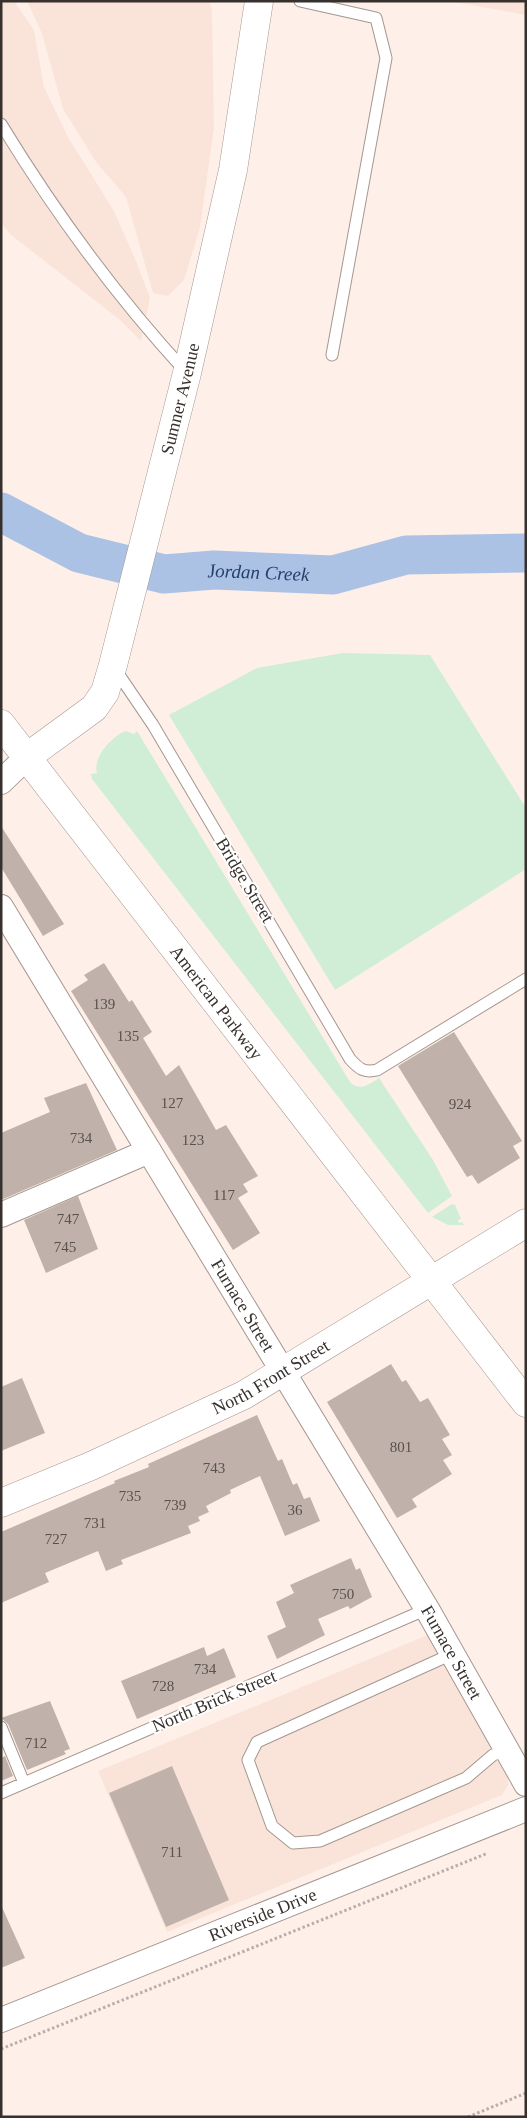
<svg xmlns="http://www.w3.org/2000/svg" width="527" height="2118" font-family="Georgia,serif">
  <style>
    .built { fill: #fae4d9 }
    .green { fill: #cfeed5 }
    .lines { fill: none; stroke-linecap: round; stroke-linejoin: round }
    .river { stroke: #acc2e5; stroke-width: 39 }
    .building { fill: #c0b2ab }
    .service-casing { stroke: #a49790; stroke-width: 13 }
    .minor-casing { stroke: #a49790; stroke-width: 26 }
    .tertiary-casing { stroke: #a49790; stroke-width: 29 }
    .secondary-casing { stroke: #a49790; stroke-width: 29 }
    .primary-casing { stroke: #a49790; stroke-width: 29 }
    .path { stroke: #b9aea8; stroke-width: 3; stroke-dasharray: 2.5 2.5; stroke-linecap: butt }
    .service { stroke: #fff; stroke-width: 11 }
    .minor { stroke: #fff; stroke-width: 24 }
    .tertiary { stroke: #fff; stroke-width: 28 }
    .secondary { stroke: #fff; stroke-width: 28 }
    .primary { stroke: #fff; stroke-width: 28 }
    .labels { text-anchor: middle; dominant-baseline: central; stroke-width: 4; stroke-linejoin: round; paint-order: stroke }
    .number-label { font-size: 15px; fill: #59514d }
    .street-label { font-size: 18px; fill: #37312e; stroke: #fff }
    .water-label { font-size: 19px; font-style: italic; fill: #25406d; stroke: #fff }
  </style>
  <rect width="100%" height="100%" fill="#fef0e8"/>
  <!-- built -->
  <path class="built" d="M1 1H14L34 30 44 87 68 137 114 211 136 261 150 298 141 341 120 320 11 235 1 223Z
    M27 1H210L212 12 214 128 200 228 184 280 168 296 153 293 126 197 96 162 63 109 42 34Z
    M449 1H526V15Z
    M430 1634 508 1778V1785L502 1795 167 1932 98 1771Z"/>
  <!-- green -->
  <path class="green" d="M343 653 430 655 526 808V869L335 990 169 715 257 668Z
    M126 731 134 734 137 731 350 1082C359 1092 370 1084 379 1078L433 1160 452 1196 428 1213 92 779 91 774 97 773C92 758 113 735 126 731Z
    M452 1204 455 1205 461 1219 458 1220 459 1223 462 1222 464 1225H448L432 1217Z"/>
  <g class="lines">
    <!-- river -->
    <path class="river" id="s1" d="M1 512 79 553 164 574 214 570 333 575 406 555 526 553"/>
  </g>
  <!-- building -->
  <path class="building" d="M1 826 64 924 43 936 1 867Z
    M104 963 129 1002 132 1000 152 1032 143 1038 166 1076 179 1065 216 1130 226 1125 258 1176 243 1184 248 1192 238 1198 260 1233 233 1250 71 991 88 980 84 975Z
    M454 1032 522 1141 513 1146 520 1158 478 1184 472 1175 467 1177 398 1066Z
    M86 1083 117 1150 1 1200V1133L50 1112 44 1098Z
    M78 1196 98 1249 46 1273 24 1220Z
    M391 1364 402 1382 406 1380 420 1402 428 1398 450 1435 442 1439 452 1455 443 1460 452 1474 412 1499 417 1507 397 1518 327 1402Z
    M22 1378 45 1433 1 1451V1387Z
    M257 1415 278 1461 282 1459 293 1485 297 1483 304 1499 310 1497 320 1521 285 1536 260 1476 230 1490 231 1493 206 1506 209 1512 198 1517 200 1521 188 1526 191 1533 121 1560 123 1564 106 1571 98 1551 45 1573 49 1582 1 1603V1532L115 1483 114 1481 149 1467 148 1464Z
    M351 1558 356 1570 360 1568 372 1597 350 1609 348 1606 318 1619 325 1635 277 1659 267 1636 286 1627 276 1602 294 1593 290 1585Z
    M204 1647 207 1656 224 1648 236 1677 137 1719 121 1681Z
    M50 1701 70 1749 64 1751 66 1754 27 1770 8 1724 1 1718Z
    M5 1756 13 1776 1 1781V1758Z
    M172 1766 229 1900 166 1927 109 1793Z
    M1 1905 25 1958 1 1968Z"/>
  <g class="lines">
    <defs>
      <path id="service" d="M300 1 376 18 386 58 332 355
        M1 124C54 211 117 297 186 372
        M115 669 153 725 350 1059C359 1069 364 1073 377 1070L526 979
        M452 1654 257 1742 248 1760 272 1826 293 1843 320 1841 466 1778 493 1755 507 1750
        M1 1727 24 1783
        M1 1793 427 1609"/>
      <g id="minor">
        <path d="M1 782 27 757"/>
        <path id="s2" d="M1 907 427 1609 526 1784"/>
        <path d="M1 1215 149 1151"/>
        <path id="s3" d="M1 2020 526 1809"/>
      </g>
      <g id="tertiary">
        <path id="s4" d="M27 757 94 708 105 692 113 665 187 373 233 170 259 1"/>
        <path id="s5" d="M1 1503 91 1466 244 1395 431 1281"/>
      </g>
      <path id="secondary" d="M431 1281 526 1223"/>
      <g id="primary">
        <path id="s6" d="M1 724 526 1403"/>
      </g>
    </defs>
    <!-- service casing -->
    <use href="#service" class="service-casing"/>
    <!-- minor casing -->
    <use href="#minor" class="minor-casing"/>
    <!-- tertiary casing -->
    <use href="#tertiary" class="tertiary-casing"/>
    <!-- secondary casing -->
    <use href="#secondary" class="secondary-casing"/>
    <!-- primary casing -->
    <use href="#primary" class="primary-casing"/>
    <!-- path -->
    <path class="path" d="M1 2049 488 1853
      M468 2117 526 2093"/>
    <!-- service -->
    <use href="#service" class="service"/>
    <!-- minor -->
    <use href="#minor" class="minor"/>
    <!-- tertiary -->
    <use href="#tertiary" class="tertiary"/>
    <!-- secondary -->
    <use href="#secondary" class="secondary"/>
    <!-- primary -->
    <use href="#primary" class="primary"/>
  </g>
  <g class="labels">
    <!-- number labels -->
    <g class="number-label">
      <text x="104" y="1004">139</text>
      <text x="128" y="1036">135</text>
      <text x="172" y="1103">127</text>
      <text x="460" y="1104">924</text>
      <text x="81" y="1138">734</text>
      <text x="193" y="1140">123</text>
      <text x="224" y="1195">117</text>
      <text x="68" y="1219">747</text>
      <text x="65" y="1247">745</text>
      <text x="401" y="1447">801</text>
      <text x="214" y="1468">743</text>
      <text x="130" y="1496">735</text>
      <text x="175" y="1505">739</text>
      <text x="295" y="1510">36</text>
      <text x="95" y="1523">731</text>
      <text x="56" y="1539">727</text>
      <text x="343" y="1594">750</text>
      <text x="205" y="1669">734</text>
      <text x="163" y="1686">728</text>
      <text x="36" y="1743">712</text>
      <text x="172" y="1852">711</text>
    </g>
    <!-- street labels -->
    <g class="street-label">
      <text stroke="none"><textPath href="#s4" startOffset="405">Sumner Avenue</textPath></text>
      <text transform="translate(245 880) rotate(59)">Bridge Street</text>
      <text stroke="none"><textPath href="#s6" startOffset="352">American Parkway</textPath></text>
      <text stroke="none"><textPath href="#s2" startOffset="466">Furnace Street</textPath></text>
      <text stroke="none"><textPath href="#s5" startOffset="298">North Front Street</textPath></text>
      <text stroke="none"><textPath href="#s2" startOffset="871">Furnace Street</textPath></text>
      <text transform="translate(214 1701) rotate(-23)">North Brick Street</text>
      <text stroke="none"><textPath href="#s3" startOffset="282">Riverside Drive</textPath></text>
    </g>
    <!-- water labels -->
    <g class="water-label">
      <text stroke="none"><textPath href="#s1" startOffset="270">Jordan Creek</textPath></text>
    </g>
  </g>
  <!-- border -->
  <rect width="527" height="2118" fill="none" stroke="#37312e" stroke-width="5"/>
</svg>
